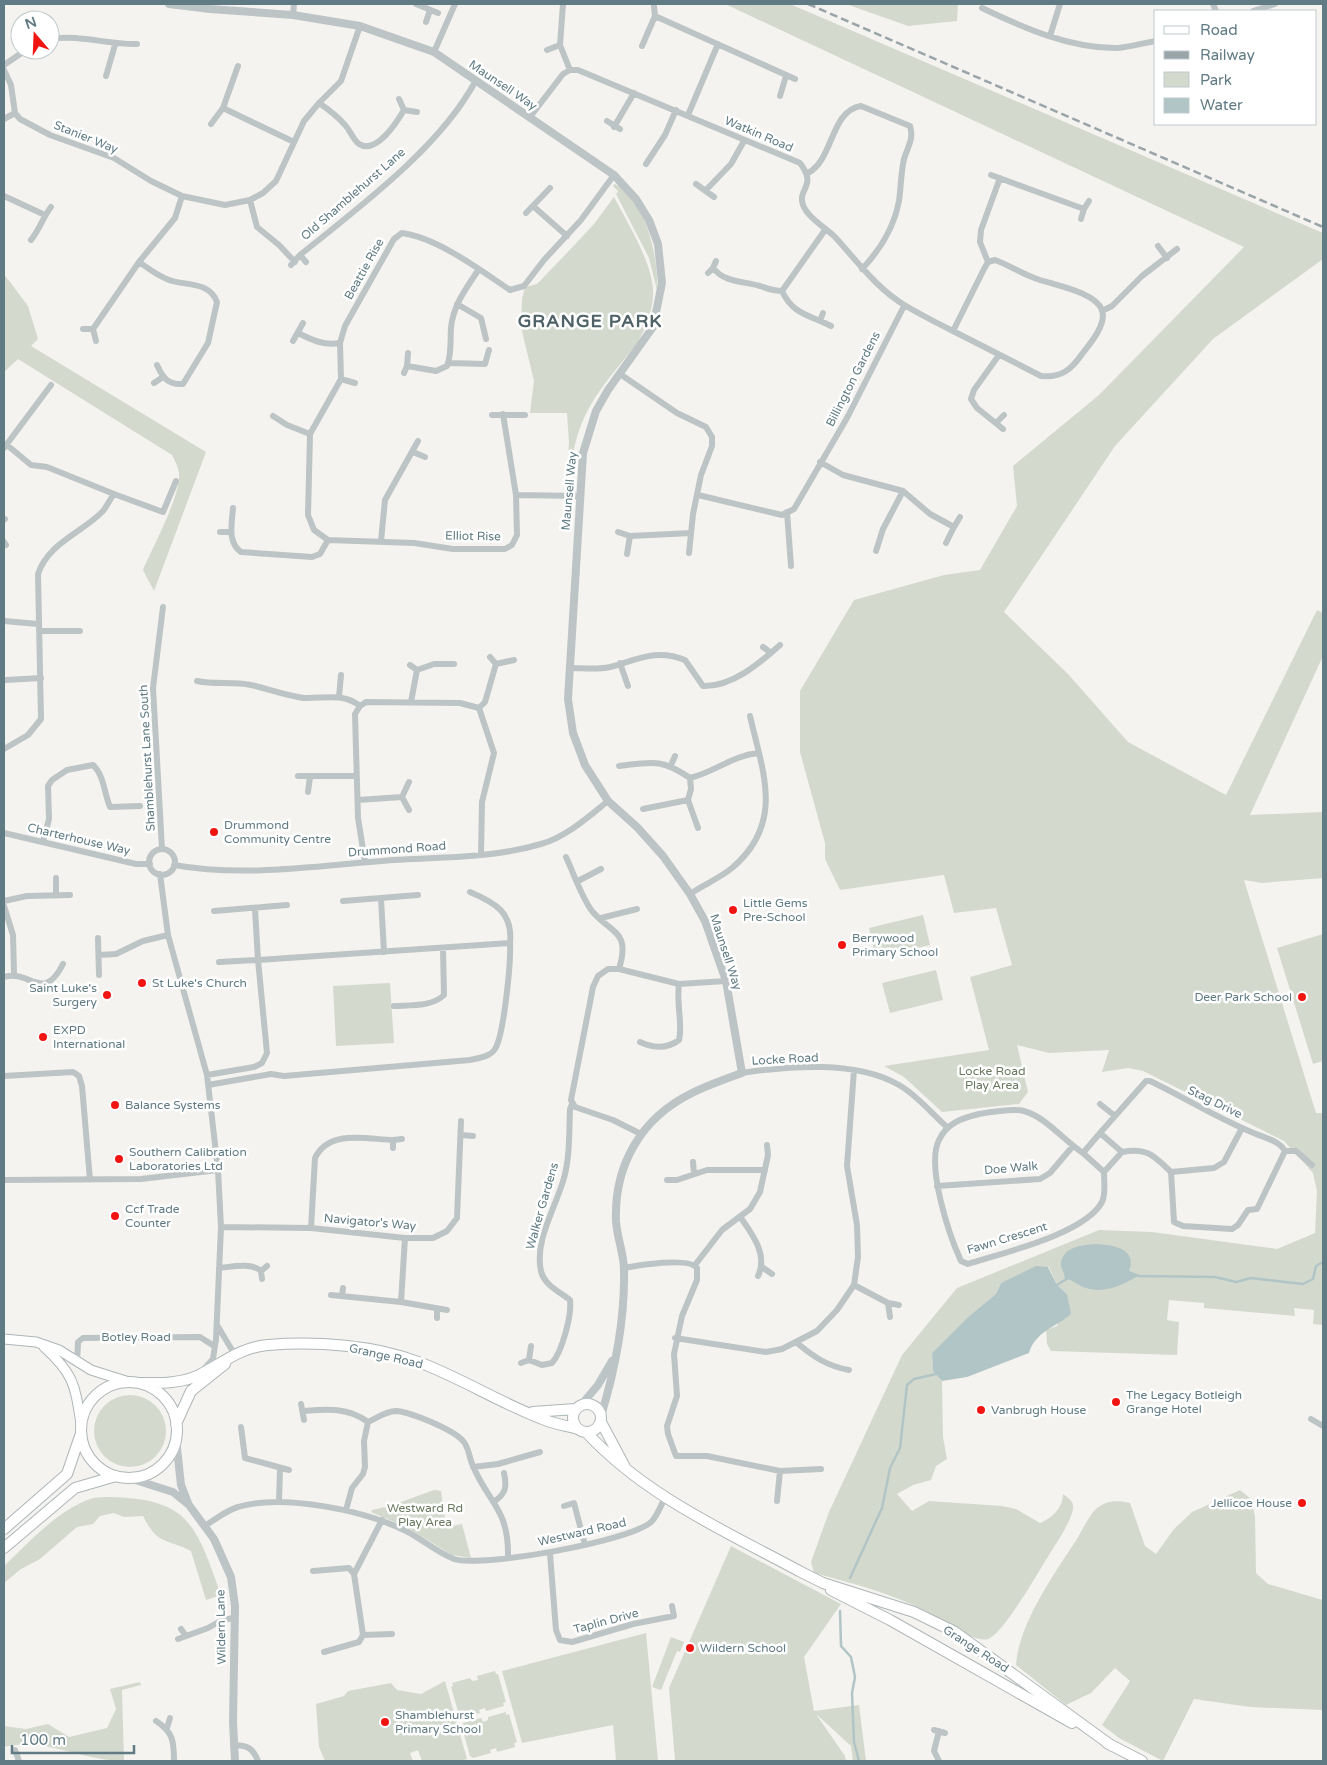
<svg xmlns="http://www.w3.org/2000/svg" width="1327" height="1765" font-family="'Varela Round',sans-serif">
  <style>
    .green { fill: #d4d9ce }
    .water { fill: #b1c5c6 }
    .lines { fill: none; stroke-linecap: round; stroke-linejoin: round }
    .stream { stroke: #b1c5c6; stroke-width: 2.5 }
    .secondary-casing { stroke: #adb6b9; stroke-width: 11 }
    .primary-casing { stroke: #aeb6b8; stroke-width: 12 }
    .minor { stroke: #bdc4c6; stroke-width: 6 }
    .tertiary { stroke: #bdc4c6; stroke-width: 8 }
    .secondary { stroke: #fff; stroke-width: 9 }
    .primary { stroke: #fff; stroke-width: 10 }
    .rail { stroke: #9aa5a9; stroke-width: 2.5; stroke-dasharray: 8 4; stroke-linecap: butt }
    .poi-dot { fill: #f11512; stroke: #fff; stroke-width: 2 }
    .labels { text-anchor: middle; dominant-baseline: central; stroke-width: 5; stroke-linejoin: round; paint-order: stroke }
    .street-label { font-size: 12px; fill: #607b83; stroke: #fff }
    .poi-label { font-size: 12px; fill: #607b83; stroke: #fff; text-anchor: start }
    .park-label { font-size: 12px; fill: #6a795f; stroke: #fff }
    .district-label { font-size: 18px; font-weight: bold; letter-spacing: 1px; fill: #4f6267; stroke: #fff }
  </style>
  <rect width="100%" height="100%" fill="#f4f3ef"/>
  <!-- green -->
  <path class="green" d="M725 4H790L1323 233V259L1213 339 1115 446 1004 612 1068 674 1128 742 1226 795 1317 610 1323 613V656L1250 815 1323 812V878L1262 883 1244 880 1316 1113H1323V1325L1313 1324 1314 1310 1294 1308 1295 1316 1204 1308V1303L1169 1300 1167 1320 1179 1322 1177 1355 1051 1351 1047 1344 1046 1330 1057 1326 1067 1294 1057 1285 1049 1267 1001 1283 996 1294 968 1317 932 1353 933 1371 942 1381 943 1437 947 1459 936 1466 931 1480 913 1485 897 1494 912 1511 929 1501 1002 1506 1016 1509 1040 1523C1052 1518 1063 1508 1063 1494 1066 1496 1070 1499 1072 1502 1078 1511 1058 1541 1052 1550 1042 1566 1003 1635 988 1639 975 1643 945 1622 933 1615 896 1594 854 1584 814 1573L811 1562 829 1512 902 1355 957 1288 1099 1230 1152 1232 1277 1249 1315 1233 1317 1191 1313 1173 1284 1141 1143 1071 1128 1068 1102 1072 1109 1050 1049 1053 1017 1045 1028 1092 1019 1104 942 1112 904 1077 884 1066 989 1050 970 977 1012 965 996 908 954 913 944 875 840 890 825 859V843L800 752V691L854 600 944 575 980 570 1017 506 1013 466 1099 395 1244 247Z
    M846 4H958L957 21 908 26Z
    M614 184C646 195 659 261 657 290L649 258 616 194 618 191 613 186Z
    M614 197C627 222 652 262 653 290 654 309 645 330 636 345 600 389 573 417 571 477H566L569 443 567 413H530L534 381 521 327 522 299 525 287 537 284 564 256 594 224Z
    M4 274 28 306 38 339 31 346 206 452 154 591 143 570C152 548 181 496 179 473 178 466 175 461 172 455L18 359 4 372Z
    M923 915 930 945 876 958 869 928Z
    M1323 934V1061L1313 1064 1277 948Z
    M936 970 943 1000 890 1013 882 983Z
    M390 983 394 1043 336 1046 333 986Z
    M94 1431a36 36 0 1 1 72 0a36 36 0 1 1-72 0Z
    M434 1490 441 1491 446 1527 462 1524 471 1558 452 1555 408 1528 371 1512 372 1510 390 1506Z
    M1240 1490 1251 1499 1255 1516 1256 1573 1268 1584 1323 1600V1710L1250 1707 1194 1699 1163 1761 1119 1738 1102 1725 1130 1681 1115 1668 1091 1693 1066 1705 1016 1665C1019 1623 1054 1574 1077 1539 1082 1530 1088 1518 1095 1510 1105 1500 1118 1500 1130 1503L1145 1546 1156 1554 1174 1529 1192 1512Z
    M110 1497C191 1499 196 1526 221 1595L206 1600 191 1551C166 1538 158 1546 143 1516L124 1517 114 1513 100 1516 93 1524 77 1527 40 1559 21 1569 4 1583V1566C29 1542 57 1511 90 1499 96 1497 103 1497 110 1497Z
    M731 1546 841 1604 804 1657 814 1711 859 1705 866 1761H853L851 1746 816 1714 845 1756 846 1761H675L669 1688Z
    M646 1633 658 1761H616L613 1725 522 1743 502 1671Z
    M671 1637 684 1642 680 1652 677 1651 661 1690 652 1687Z
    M495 1671 496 1674H498L506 1702 503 1703 504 1706 486 1711 485 1708 479 1710 480 1713 462 1718 461 1715H459L451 1687 453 1686 452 1683 470 1678 472 1681 478 1680 477 1676Z
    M445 1681 467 1759 460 1761H422L418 1750 410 1753 413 1761H325L319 1747 316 1704 344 1696 348 1691 391 1683 397 1690 421 1694Z
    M140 1682 141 1685 122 1690 124 1761C83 1761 44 1737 4 1747V1726L26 1729 48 1724 69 1737 107 1728 116 1709 110 1689Z
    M506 1712V1715L509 1714 517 1742 514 1743 515 1747 497 1752 496 1748 490 1750 491 1753 473 1758 470 1756 462 1728 464 1727 463 1723 481 1718 483 1722 488 1720V1717Z"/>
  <!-- water -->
  <path class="water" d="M1096 1244C1112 1245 1138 1248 1129 1271L1140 1275C1122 1285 1104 1295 1083 1287 1076 1284 1072 1279 1065 1279 1065 1274 1061 1269 1061 1264 1063 1246 1083 1245 1096 1244Z
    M1036 1266 1048 1267 1057 1285 1067 1294 1071 1314C1056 1327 1035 1332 1029 1353L967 1377 942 1381 933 1371 932 1353 968 1317 996 1294 1001 1283Z"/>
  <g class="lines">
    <!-- stream -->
    <path class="stream" d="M1137 1276 1215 1277 1236 1282 1251 1278 1303 1284 1313 1279 1316 1266 1323 1262
      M1057 1285 1068 1278
      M850 1578 882 1508 890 1468 900 1448 907 1385 914 1379 936 1374
      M840 1611 841 1646 851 1657 855 1677 852 1693 854 1742 859 1761"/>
    <defs>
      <path id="secondary" d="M4 1339 36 1342 59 1350 91 1370 129 1382
        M44 1347C74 1374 75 1385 81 1424"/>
      <path id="primary" d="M81 1430a48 48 0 1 1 96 0a48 48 0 1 1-96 0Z
        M139 1383C158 1383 181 1384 199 1375 221 1364 241 1347 268 1345 316 1341 375 1345 421 1363 463 1379 502 1404 545 1420 555 1424 567 1426 578 1429
        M573 1418a14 14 0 1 1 28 0a14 14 0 1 1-28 0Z
        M533 1412 575 1409
        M601 1422 625 1467
        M176 1424 191 1391 225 1364
        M586 1432C645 1496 725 1531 801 1572L823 1583 914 1612 955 1632 1112 1746
        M4 1529 67 1474 80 1436
        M4 1548 75 1488 116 1476
        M831 1590 890 1620 1072 1723
        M1107 1743 1142 1761"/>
    </defs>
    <!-- secondary casing -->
    <use href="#secondary" class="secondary-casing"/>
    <!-- primary casing -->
    <use href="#primary" class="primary-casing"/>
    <!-- minor -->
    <path class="minor" d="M416 4 438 13
      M563 4 560 45 570 70
      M1213 4 1216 11
      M982 8C1024 28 1071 49 1118 48 1130 47 1143 43 1156 41
      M1253 11 1275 4
      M293 15 294 4
      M655 16 795 79
      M426 22 430 10
      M1050 36 1060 4
      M50 39C80 34 108 45 137 44
      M642 46 655 16 654 6
      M547 50 560 45
      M434 52 455 4
      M4 65 26 50
      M4 70 11 85 15 113 20 119 50 135 114 158 151 181 182 196 225 205 250 200 263 193 276 181 304 121 319 103 341 81 360 26
      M106 76 115 45
      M780 96 786 76
      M399 99 404 110 417 112
      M319 103C328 109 338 117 345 125 350 130 353 140 359 144 376 155 397 122 404 110
      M223 108 294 142
      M688 115 718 44
      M530 117 563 74 570 70H578L800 163C818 187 797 188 803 205 808 218 826 228 835 237 857 261 877 289 906 306 921 315 937 323 953 331
      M4 119 15 113
      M607 121 620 129
      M211 124 223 108 238 66
      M614 127 634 93
      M646 164 665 135 676 110
      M808 173C834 159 830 111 861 106L910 126C914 139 908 146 904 159 901 172 901 187 899 201 894 228 880 250 862 269
      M991 175 1084 209 1081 219
      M696 184 714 197
      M706 190 731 164 744 141
      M4 196 45 215
      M250 200 257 227 279 245 295 262
      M533 206 567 236
      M1084 209 1089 201
      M526 213 550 188
      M31 240C40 229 43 217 51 207
      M1158 246 1167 258
      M300 255 306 262
      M995 260C1009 265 1022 274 1037 279 1054 285 1095 292 1102 310 1107 324 1090 344 1082 354 1071 370 1061 378 1041 376L953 331 984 269 988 262Z
      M139 262C149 269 158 276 169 280 186 286 209 281 217 302L208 343 183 384C168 385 163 378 157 365
      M988 262 980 242 981 230 1000 178
      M291 265 300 255C358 208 441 147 476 80
      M713 268 716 261
      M708 273 713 268C725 283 743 281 760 286 769 289 773 291 782 291L825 230
      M782 291C793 315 810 315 831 326
      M457 304 481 318 486 339
      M1102 311 1112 306 1142 276 1177 249
      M820 321 823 313
      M83 329H93L139 262 175 218 182 196
      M93 329 96 341
      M298 333C312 340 324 346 340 343
      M293 341 303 323
      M999 355 974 390 971 399 977 408 1003 429
      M449 363 485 364 489 350
      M407 366 436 371 447 366C452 353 450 341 451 328 453 305 467 287 479 269
      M404 373 407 366 408 353
      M620 374 677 413 706 427 712 437V446L701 475 693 514 689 553
      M341 379 355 383
      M154 383 163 377
      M503 414 516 495 517 535 512 545 505 549H453L414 543 328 540 314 530 308 515 310 434 341 379 340 343 345 326 394 239 402 233C438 238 480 270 510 290L524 286 544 260 581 220 614 175
      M492 415H525
      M273 416 287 425 310 434
      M996 423 1004 415
      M4 448 51 385
      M413 452 425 457
      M820 462 843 475 903 491 930 514 954 527 960 517
      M114 494 163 512 176 481
      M516 495 579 496
      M698 495 782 515 794 509 847 418 904 306
      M233 508C232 523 227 542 241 552L312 557 320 554 328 540
      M787 512 791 566
      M4 520 5 519
      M220 532H231
      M618 532 630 536 691 533
      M381 541 385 500 418 441
      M4 542 6 545
      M946 543 954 527
      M876 551 883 529 903 491
      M627 554 630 536
      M4 621 38 624
      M39 631H80
      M763 647 771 653
      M620 663 628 686
      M496 664 514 660
      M410 665 417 670
      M571 668C583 668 597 670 610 667 637 660 656 648 685 660L703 686C732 687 760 663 780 645
      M6 680 41 678
      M197 681C215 685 233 681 251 685 269 689 286 696 304 698 324 699 343 692 360 706
      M339 697 341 675
      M411 702 417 670 434 664H454
      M479 708 485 702 496 664 490 657
      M4 749 28 735 41 719 38 574C48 543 82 533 103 511 107 506 110 499 114 494L47 467 31 465 7 445
      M671 765 675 756
      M619 766C652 762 661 758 690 778 715 772 733 755 759 753
      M298 776H356
      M690 778 691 789 688 800 698 828
      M308 792 310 777
      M402 797 409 810
      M358 800 402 797 409 782
      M643 809 688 800
      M4 833 136 864H150
      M43 842 49 819 48 786 52 780 67 770 93 765C104 775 104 793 110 807L140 806
      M162 849 153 688 163 607
      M149 862a13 13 0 1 1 26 0a13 13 0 1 1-26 0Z
      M566 857C574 874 581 896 592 911 611 934 631 930 619 969
      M365 862 358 818 355 714 360 706 366 702 460 703 479 708 494 753 482 802 481 854
      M174 865C246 878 322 865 394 860 443 857 494 858 541 844 566 837 588 817 608 801
      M160 874 168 935 207 1075 218 1170 221 1227 216 1339 213 1359 203 1370
      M578 881 601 869
      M470 892C496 903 513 913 510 943
      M690 894C703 885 720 878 732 868 785 823 763 773 750 716
      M56 896V878
      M381 899 384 952
      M4 901 27 896 70 895
      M343 901 418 895
      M4 906 13 935 14 974
      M214 911 287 905
      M601 918 637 909
      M98 938 99 975
      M99 955 116 954 143 941 168 935
      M219 962 258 960 255 909
      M4 977C30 969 43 1004 63 964
      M394 1006C410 1005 432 1007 444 995L443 949
      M640 1042C653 1048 667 1049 679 1040 683 1024 676 1003 679 984
      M742 1073C789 1066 856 1060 899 1085 917 1095 932 1114 948 1128
      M207 1075 254 1067 262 1063 267 1053 258 960 510 943C511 962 504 1035 495 1049 490 1057 478 1058 470 1060L284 1076 271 1074 208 1085
      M4 1076 73 1072 79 1076 82 1086 90 1180
      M1100 1104 1115 1116
      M1100 1133 1146 1081H1150C1186 1098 1218 1119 1256 1134 1266 1138 1279 1141 1285 1151H1296L1312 1165
      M1100 1133 1122 1152 1104 1172 1083 1153Z
      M641 1134 613 1120 575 1107 571 1100 593 987 598 976 608 969H619L679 984 726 981
      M462 1135 473 1136
      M393 1140 402 1139
      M1122 1152C1147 1147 1154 1156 1171 1172L1174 1222 1183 1226 1232 1229 1238 1225 1248 1210 1257 1209 1285 1151
      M1083 1153C1064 1141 1046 1117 1024 1111 1013 1108 991 1112 979 1114 962 1118 947 1123 939 1140 926 1166 949 1235 961 1261L968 1264C1002 1253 1085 1234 1102 1202 1106 1194 1104 1182 1104 1172
      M693 1162 694 1173
      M1171 1172 1214 1168 1224 1162 1242 1128
      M4 1180 141 1179 218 1170
      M667 1180H677L707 1170H765
      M937 1186 1040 1179 1050 1173 1073 1146
      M741 1218C753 1235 768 1255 758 1276
      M221 1227 311 1228 405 1238H433L447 1231 457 1218 461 1121
      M311 1228 315 1158C329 1129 366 1139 393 1140V1148
      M695 1265 722 1230 750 1209 760 1192 768 1155 767 1145
      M762 1267 772 1274
      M219 1268C231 1267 251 1262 261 1271L267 1266
      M624 1268C638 1265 689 1257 697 1268V1280L682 1316 674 1354 677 1396 667 1426 668 1434 676 1456H707L780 1471 821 1469
      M261 1271 262 1279
      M854 1285 888 1303 899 1305
      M331 1295 401 1302 447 1310
      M342 1296 343 1288
      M401 1302 405 1238
      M888 1303 890 1317
      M437 1309V1318
      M217 1325 235 1355
      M675 1338 766 1352 782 1349 817 1331 837 1310 854 1285 858 1257 857 1225 847 1166 854 1070
      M797 1343C814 1357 827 1366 849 1370
      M531 1346 529 1360 542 1365 552 1363C562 1352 572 1315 570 1300 560 1292 544 1285 541 1271 534 1241 556 1207 564 1178 570 1156 569 1132 570 1109L572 1104
      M77 1363 78 1342 83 1338 200 1337 214 1346
      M521 1363 529 1360
      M301 1404 304 1420
      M303 1411C327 1409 348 1407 368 1422L364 1441 365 1467 363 1474 352 1488 346 1510
      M1311 1419 1323 1426
      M368 1422C377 1418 386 1411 396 1411 411 1412 454 1430 463 1441 469 1447 469 1458 473 1466 489 1504 509 1509 508 1557
      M241 1427 245 1458 289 1470
      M473 1467 498 1464 540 1452
      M495 1501C506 1493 507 1487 504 1473
      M777 1501 780 1471
      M279 1502 280 1468
      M564 1506 574 1503 585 1545
      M206 1525C216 1519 227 1510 238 1507 283 1493 367 1511 408 1532 423 1540 438 1553 454 1559 480 1568 634 1541 652 1521 657 1516 661 1505 665 1498
      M550 1554 556 1630 560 1640 572 1642 633 1624 674 1616 672 1606
      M313 1571 349 1568 354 1574
      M181 1629 186 1636
      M363 1635 392 1634
      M178 1639 208 1628 222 1620 234 1618
      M324 1652 359 1642 363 1635 354 1574 382 1520
      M156 1721C173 1732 174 1741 174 1761
      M167 1728 170 1718
      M934 1730 945 1733
      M233 1745C247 1745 253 1748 258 1761
      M15 1750 19 1761
      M939 1761 934 1751 939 1731"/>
    <!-- tertiary -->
    <path class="tertiary" d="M169 4 210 9 293 15 360 26 434 52 614 175 636 199 649 220 658 244 662 283 653 327 608 390 596 411 583 453 568 699 573 733 585 765 608 801 637 827 663 856 690 894 705 921 726 981 742 1073C725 1079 708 1085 692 1093 641 1118 614 1165 616 1221 617 1238 624 1254 624 1270 625 1319 615 1370 601 1416
      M582 1404 598 1385 612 1361
      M176 1439 181 1485 188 1503
      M129 1478 173 1492 189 1505 214 1539 231 1577 235 1606 233 1722 235 1761"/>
    <!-- secondary -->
    <use href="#secondary" class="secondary"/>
    <!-- primary -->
    <use href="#primary" class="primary"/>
    <!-- rail -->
    <path class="rail" d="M808 4 1323 227"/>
  </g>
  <!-- markers -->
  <g class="poi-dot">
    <circle cx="214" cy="832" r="5"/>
    <circle cx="733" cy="910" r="5"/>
    <circle cx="842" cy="945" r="5"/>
    <circle cx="142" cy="983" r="5"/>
    <circle cx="107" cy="995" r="5"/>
    <circle cx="1302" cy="997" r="5"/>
    <circle cx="43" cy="1037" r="5"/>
    <circle cx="115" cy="1105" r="5"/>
    <circle cx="119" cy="1159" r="5"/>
    <circle cx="115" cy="1216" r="5"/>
    <circle cx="1116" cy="1402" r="5"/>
    <circle cx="981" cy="1410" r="5"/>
    <circle cx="1302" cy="1503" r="5"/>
    <circle cx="690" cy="1648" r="5"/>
    <circle cx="385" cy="1722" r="5"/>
  </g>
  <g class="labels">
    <!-- street labels -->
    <g class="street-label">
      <text transform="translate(503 85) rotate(34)">Maunsell Way</text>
      <text transform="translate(759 134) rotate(23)">Watkin Road</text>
      <text transform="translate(86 137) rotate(22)">Stanier Way</text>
      <text transform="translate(353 194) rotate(-41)">Old Shamblehurst Lane</text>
      <text transform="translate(364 269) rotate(-61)">Beattie Rise</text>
      <text transform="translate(853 379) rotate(-63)">Billington Gardens</text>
      <text transform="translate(569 491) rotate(-85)">Maunsell Way</text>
      <text transform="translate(473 536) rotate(1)">Elliot Rise</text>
      <text transform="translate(147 758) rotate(-93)">Shamblehurst Lane South</text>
      <text transform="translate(79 839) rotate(13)">Charterhouse Way</text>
      <text transform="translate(397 849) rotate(-4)">Drummond Road</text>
      <text transform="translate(726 952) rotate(72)">Maunsell Way</text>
      <text transform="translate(785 1059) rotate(-3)">Locke Road</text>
      <text transform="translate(1215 1102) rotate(26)">Stag Drive</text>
      <text transform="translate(1011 1168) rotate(-5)">Doe Walk</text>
      <text transform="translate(542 1206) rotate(-74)">Walker Gardens</text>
      <text transform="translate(370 1222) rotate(5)">Navigator's Way</text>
      <text transform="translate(1007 1238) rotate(-17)">Fawn Crescent</text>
      <text x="136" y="1337">Botley Road</text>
      <text transform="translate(386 1356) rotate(13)">Grange Road</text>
      <text transform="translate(582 1532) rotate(-13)">Westward Road</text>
      <text transform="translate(606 1621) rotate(-15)">Taplin Drive</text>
      <text transform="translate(221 1627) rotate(-91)">Wildern Lane</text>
      <text transform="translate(976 1649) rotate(33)">Grange Road</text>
    </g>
    <!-- poi labels -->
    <g class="poi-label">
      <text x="224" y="825">Drummond<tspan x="224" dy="14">Community Centre</tspan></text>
      <text x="743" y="903">Little Gems<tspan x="743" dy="14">Pre-School</tspan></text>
      <text x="852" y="938">Berrywood<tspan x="852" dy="14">Primary School</tspan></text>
      <text x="152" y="983">St Luke's Church</text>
      <text x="97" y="988" text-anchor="end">Saint Luke's<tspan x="97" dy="14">Surgery</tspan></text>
      <text x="1292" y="997" text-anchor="end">Deer Park School</text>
      <text x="53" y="1030">EXPD<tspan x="53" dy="14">International</tspan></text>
      <text x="125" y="1105">Balance Systems</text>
      <text x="129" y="1152">Southern Calibration<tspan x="129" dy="14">Laboratories Ltd</tspan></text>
      <text x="125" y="1209">Ccf Trade<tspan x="125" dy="14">Counter</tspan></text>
      <text x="1126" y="1395">The Legacy Botleigh<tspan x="1126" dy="14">Grange Hotel</tspan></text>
      <text x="991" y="1410">Vanbrugh House</text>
      <text x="1292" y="1503" text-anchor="end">Jellicoe House</text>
      <text x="700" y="1648">Wildern School</text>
      <text x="395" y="1715">Shamblehurst<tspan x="395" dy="14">Primary School</tspan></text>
    </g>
    <!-- park labels -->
    <g class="park-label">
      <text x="992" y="1071">Locke Road<tspan x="992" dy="14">Play Area</tspan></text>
      <text x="425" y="1508">Westward Rd<tspan x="425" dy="14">Play Area</tspan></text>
    </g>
    <!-- district labels -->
    <g class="district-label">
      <text x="590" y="321">GRANGE PARK</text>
    </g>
  </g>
  <!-- border -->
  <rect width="1327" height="1765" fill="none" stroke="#607b83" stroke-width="10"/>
  <!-- legend -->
  <rect x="1154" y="10" width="162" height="115" fill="#ffffff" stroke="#bfcacd"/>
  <rect x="1164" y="26" width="25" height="8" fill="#ffffff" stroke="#bfcacd"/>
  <text x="1200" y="35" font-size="15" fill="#607b83">Road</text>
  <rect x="1164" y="51" width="25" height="8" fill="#9aa5a9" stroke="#bfcacd"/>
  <text x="1200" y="60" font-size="15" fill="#607b83">Railway</text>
  <rect x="1164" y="72" width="25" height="15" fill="#d4d9ce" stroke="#bfcacd"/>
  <text x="1200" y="85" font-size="15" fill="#607b83">Park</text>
  <rect x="1164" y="98" width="25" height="15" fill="#b1c5c6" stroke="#bfcacd"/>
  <text x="1200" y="110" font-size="15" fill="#607b83">Water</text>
  <!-- north arrow -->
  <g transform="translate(35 35) rotate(341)"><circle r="24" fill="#ffffff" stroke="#bfcacd"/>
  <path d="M0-4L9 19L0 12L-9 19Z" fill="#f11512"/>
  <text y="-8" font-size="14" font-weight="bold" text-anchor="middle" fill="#607b83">N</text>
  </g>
  <!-- scale -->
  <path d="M12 1745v8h122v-8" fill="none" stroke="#607b83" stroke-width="2.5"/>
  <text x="20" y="1745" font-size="15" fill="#607b83" stroke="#ffffff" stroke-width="4" paint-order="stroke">100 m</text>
</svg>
